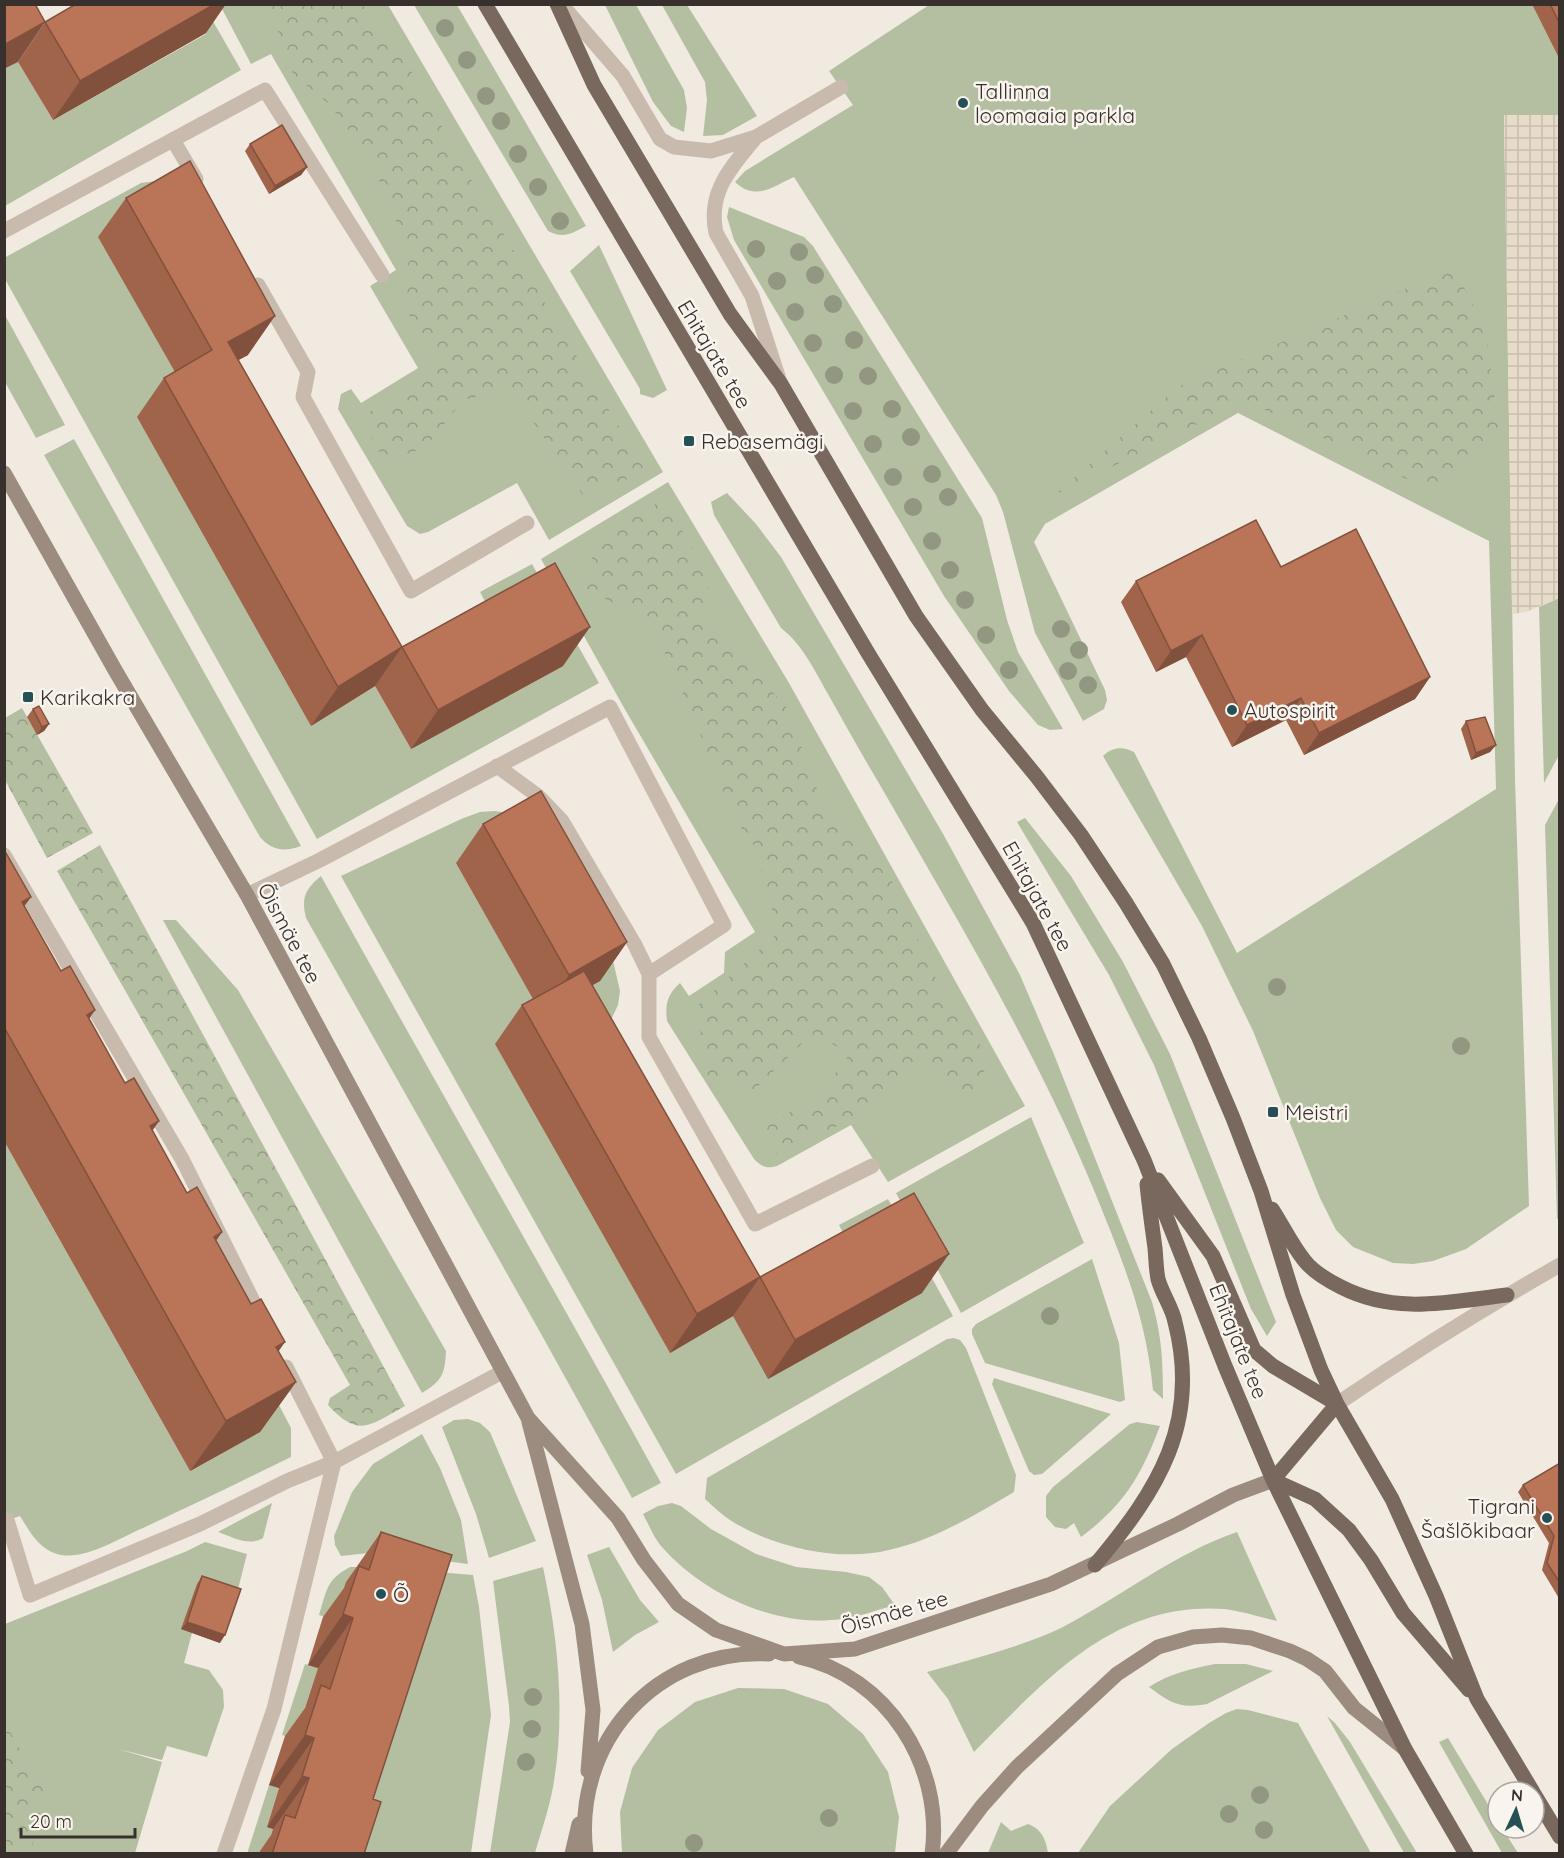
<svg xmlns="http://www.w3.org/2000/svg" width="1564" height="1858" font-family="Quicksand,sans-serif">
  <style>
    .green { fill: #b4bfa2 }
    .forest { fill: url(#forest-crowns) }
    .plaza { fill: url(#plaza-grid) }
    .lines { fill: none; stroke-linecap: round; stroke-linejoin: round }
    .service { stroke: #c8bbae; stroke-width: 15 }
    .minor { stroke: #c8bbae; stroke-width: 15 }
    .secondary { stroke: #9c8b7f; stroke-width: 15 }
    .primary { stroke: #78685e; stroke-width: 15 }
    .tree { fill: #929781 }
    .wall { fill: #a0644b }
    .shaded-wall { fill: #82513d }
    .building { fill: #ba7457; stroke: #82513d; stroke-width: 1.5 }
    .poi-dot { fill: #255055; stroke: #f9f4ed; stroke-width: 2 }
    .labels { text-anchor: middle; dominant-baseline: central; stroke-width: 5; stroke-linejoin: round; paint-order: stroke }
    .poi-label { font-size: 21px; fill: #38302c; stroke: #f9f4ed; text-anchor: start }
    .street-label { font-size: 21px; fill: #38302c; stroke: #f9f4ed }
  </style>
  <defs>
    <pattern id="forest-crowns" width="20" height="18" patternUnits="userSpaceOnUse" patternTransform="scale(1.5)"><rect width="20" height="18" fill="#b4bfa2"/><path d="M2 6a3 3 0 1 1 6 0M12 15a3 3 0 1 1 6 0" fill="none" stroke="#939c84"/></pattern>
    <pattern id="plaza-grid" width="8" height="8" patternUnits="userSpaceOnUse" patternTransform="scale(1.5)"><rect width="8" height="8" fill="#e7dcca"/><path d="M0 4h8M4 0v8" fill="none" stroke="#c7bdae"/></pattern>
  </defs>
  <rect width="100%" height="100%" fill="#f1eae1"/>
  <!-- green -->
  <path class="green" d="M203 4 241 70 5 206 4 69 18 62 53 120 206 34Z
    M220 5H388L663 472 549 540 517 483 428 532 420 534 407 526 338 409 341 394 351 389 361 403 418 368 370 286 396 270 271 54 251 64Z
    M414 5H457L586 226C571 234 563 239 548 231Z
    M605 5H636L684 90 687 108 684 132 671 126 653 102Z
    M662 5H687L757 116 723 135 703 136 707 100 705 82Z
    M929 5H1559V115H1504L1515 780 1529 1206 1466 1249 1433 1261 1413 1264 1393 1263 1353 1247 1336 1230 1320 1198 1253 1031 1202 926 1103 756C1112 747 1123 746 1134 752L1237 953 1496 789 1489 541 1238 413 1045 524 1034 542 1105 690 1107 700 1104 709 1083 721 1035 633 1003 512 996 495 794 177C773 186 757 202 735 182L745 171 853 105 829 71Z
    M156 181 169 187 184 389 311 726 375 686 411 749 495 620 480 592 532 564 599 683 317 839 5 279 4 258 141 183Z
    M729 207 804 237 813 246 982 518 1007 620 1018 652 1063 729 1050 730 1038 725 1009 691 944 596 734 240 727 217Z
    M599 245 667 390 653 398 640 394V389L570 271Z
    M5 315 65 425 36 438 5 382Z
    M74 439 301 846C285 852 272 851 260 837L44 455Z
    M668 482 789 683 1025 1106 888 1182 851 1125 777 1166C766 1169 762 1167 754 1159L667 1021C665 1004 667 995 680 983L689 996 724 973 725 952 755 932 623 706 541 559Z
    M727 493 756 524 781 557 942 832 1020 975 1053 1052 1152 1302C1162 1337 1163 1362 1163 1399L1153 1390C1146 1316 1123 1262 1096 1195 1037 1052 957 919 880 785 862 755 845 724 828 694 815 671 802 644 781 628L714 515 711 502Z
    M1559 598V755L1544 783 1539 607Z
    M1559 799 1560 1218 1557 1219 1545 825Z
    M495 811 509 813 612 956 620 991 618 1005 611 1020 733 1316 852 1251 839 1225 888 1199 953 1316 676 1474 341 876 461 819 480 812Z
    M1025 818 1071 876 1123 962 1170 1054 1276 1322 1267 1336 1251 1309 1154 1065 1109 975 1017 822Z
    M321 876C433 1079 549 1279 661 1483L632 1498 540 1332 306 918C301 898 305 889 321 876Z
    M163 920H176L238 990 446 1351C445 1374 442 1381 422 1393Z
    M1031 1117 1084 1243 961 1313 896 1193Z
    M4 1141 190 1471 269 1386 291 1428V1457C242 1481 193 1505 143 1528 119 1538 88 1559 61 1555 40 1551 30 1532 20 1516L5 1521Z
    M1092 1259 1119 1343 1125 1400 1120 1402 985 1363 972 1334V1329L976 1324Z
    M954 1338 960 1340 966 1348 1016 1475 1014 1492C975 1515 934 1540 889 1550 841 1562 776 1548 733 1522 723 1516 714 1507 705 1499L707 1478 947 1339Z
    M994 1378 1111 1414 1042 1474 1034 1475 1029 1471 992 1384Z
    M468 1419 480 1423 490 1432 536 1541 489 1558 476 1514 442 1427 454 1420Z
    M1137 1422 1160 1426C1141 1476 1125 1504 1081 1537L1074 1523 1066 1529 1055 1527 1046 1517V1496L1053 1487 1130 1424Z
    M422 1434 440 1468 461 1520 468 1564 378 1552 341 1556 335 1545 334 1536 352 1492 373 1464Z
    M272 1503 263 1538C248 1547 233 1537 218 1532Z
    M672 1503 681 1506 711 1529 756 1554 796 1567 846 1572 869 1577 882 1587 895 1605C877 1610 859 1617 841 1619 777 1628 704 1595 661 1546 654 1538 649 1525 643 1514L658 1506Z
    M1237 1532 1277 1621C1260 1617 1241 1611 1224 1609 1113 1601 1045 1681 974 1752L948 1699 927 1672C971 1659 1019 1648 1061 1628 1119 1598 1175 1553 1237 1532Z
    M205 1542 247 1554 236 1597 182 1629 192 1633 184 1663 209 1670 223 1690 224 1707 207 1757 167 1746 162 1760 118 1749 162 1762 135 1853 5 1854V1624L187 1551Z
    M609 1547 640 1600 659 1622 635 1635 613 1652 602 1600 587 1555Z
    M350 1567H377L473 1575 479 1607 491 1715 471 1853 345 1854 334 1620 319 1615C327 1590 326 1580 350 1567Z
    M543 1567C558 1638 566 1714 553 1787 549 1809 541 1832 535 1853H490L510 1722 509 1706 493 1581Z
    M305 1664 318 1668 295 1739 282 1735Z
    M1215 1664H1246L1273 1671 1207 1704C1180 1709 1170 1703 1149 1687 1170 1673 1191 1669 1215 1664Z
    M738 1688 784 1689 828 1704 863 1734 888 1772 899 1817 895 1853H622L620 1812 632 1768 658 1730 695 1702Z
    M1237 1709 1248 1710 1298 1723 1371 1853H1078L1110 1806 1172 1749 1209 1723 1226 1713Z
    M1327 1716 1335 1723 1350 1742 1417 1853H1404Z
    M1448 1738 1498 1821V1828H1502L1518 1853H1502L1439 1742Z
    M269 1785 279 1788 267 1827 273 1829 265 1853 247 1854Z
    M1001 1822 1011 1831 1028 1824C1042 1829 1046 1840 1048 1853H988Z"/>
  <!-- forest -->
  <path class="forest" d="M269 5H363L407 63 472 181 645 470 586 500 511 389 463 400 426 447 385 462 359 417 413 389 435 361 397 294 411 256 370 159 329 104 293 74Z
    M1454 268 1486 330 1499 434 1427 489 1245 400 1052 497 1178 387Z
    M663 500 708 573 707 619 787 708 822 802 889 875 938 983 991 1061 968 1097 915 1064 863 1113 778 1156 760 1127 817 1099 850 1053 812 1034 754 1090 705 1074 698 1005 778 933 756 848 733 816 693 716 652 624 582 586 600 535Z
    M22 708 93 833 47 858 5 780V718Z
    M100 845 405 1406C370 1425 359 1439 328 1405L330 1398 350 1385 57 871Z
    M4 1721 45 1793 31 1853H5Z"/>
  <!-- plaza -->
  <path class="plaza" d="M1504 115H1560L1559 598 1526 612 1512 614Z"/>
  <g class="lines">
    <!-- service -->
    <path class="service" d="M561 4 623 76 660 139 674 147 711 151 756 137 841 87
      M756 137C732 167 707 191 716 233L752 296 779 379
      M1337 1404C1409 1355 1484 1308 1560 1265"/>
    <!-- minor -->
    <path class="minor" d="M173 140 196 179
      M4 231 265 90 382 275
      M258 285 308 372 303 397 411 591 527 523
      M497 766 538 796 562 821 635 945 649 974V1037L755 1224 872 1166
      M4 855 182 1159 262 1319
      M247 895 320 860 610 707 724 925 649 974
      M7 1520 30 1595 200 1524 287 1481 334 1462 502 1372
      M224 1854 274 1709 334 1462 286 1367"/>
    <!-- secondary -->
    <path class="secondary" d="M4 473 115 670 247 895 528 1418 618 1518 644 1560 678 1604 716 1630 784 1654 855 1649 1051 1584 1178 1524 1233 1495 1273 1480
      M529 1422 582 1624 593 1710 588 1771
      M799 1657C887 1676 944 1766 932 1854
      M572 1854 579 1824
      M586 1854C572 1742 656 1648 769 1654
      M946 1854 982 1806 1017 1767 1117 1674 1158 1647 1193 1637 1222 1635 1251 1638 1290 1651 1307 1659 1325 1671 1354 1708 1405 1749"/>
    <!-- primary -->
    <path class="primary" d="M485 4 868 653 1033 923 1144 1160 1225 1366 1273 1480 1405 1749 1466 1854
      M557 4 594 85 730 314 781 384 916 616 982 710 1037 777 1081 835 1126 903 1163 964 1199 1038 1233 1118 1261 1191 1293 1295 1321 1370 1337 1404 1392 1499 1436 1596 1477 1699 1533 1792
      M1158 1180 1213 1256 1254 1350 1273 1366 1337 1404
      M1272 1209C1283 1226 1292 1245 1304 1260 1313 1272 1327 1280 1341 1287 1396 1315 1448 1302 1507 1295
      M1273 1480 1315 1499 1349 1530 1371 1560 1403 1613 1469 1690
      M1273 1480 1337 1404
      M1095 1565C1158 1490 1201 1423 1175 1322 1172 1307 1162 1294 1158 1279 1156 1269 1156 1258 1155 1248 1152 1226 1149 1205 1147 1184
      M1534 1794 1560 1837"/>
  </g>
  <!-- trees -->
  <g class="tree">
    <circle cx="445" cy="28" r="9"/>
    <circle cx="467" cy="60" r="9"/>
    <circle cx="486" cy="96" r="9"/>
    <circle cx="501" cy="121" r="9"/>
    <circle cx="518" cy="154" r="9"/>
    <circle cx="538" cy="187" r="9"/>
    <circle cx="560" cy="221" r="9"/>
    <circle cx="756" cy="249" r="9"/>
    <circle cx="799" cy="252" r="9"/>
    <circle cx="815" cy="275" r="9"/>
    <circle cx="777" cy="281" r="9"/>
    <circle cx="833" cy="304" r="9"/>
    <circle cx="795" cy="312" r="9"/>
    <circle cx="854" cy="340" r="9"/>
    <circle cx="813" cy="343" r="9"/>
    <circle cx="834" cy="375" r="9"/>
    <circle cx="868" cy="376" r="9"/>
    <circle cx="892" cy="409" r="9"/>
    <circle cx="853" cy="411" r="9"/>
    <circle cx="911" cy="437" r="9"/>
    <circle cx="873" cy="444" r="9"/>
    <circle cx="932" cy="474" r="9"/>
    <circle cx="893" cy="477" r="9"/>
    <circle cx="948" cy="497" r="9"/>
    <circle cx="913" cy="507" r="9"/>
    <circle cx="932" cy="541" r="9"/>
    <circle cx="950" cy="570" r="9"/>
    <circle cx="965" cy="600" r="9"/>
    <circle cx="1061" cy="629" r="9"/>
    <circle cx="986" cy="635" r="9"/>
    <circle cx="1079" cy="650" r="9"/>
    <circle cx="1009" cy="670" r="9"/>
    <circle cx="1068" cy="671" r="9"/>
    <circle cx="1088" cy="685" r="9"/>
    <circle cx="1277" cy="987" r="9"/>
    <circle cx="1461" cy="1046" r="9"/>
    <circle cx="1050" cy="1316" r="9"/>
    <circle cx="533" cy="1697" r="9"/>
    <circle cx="532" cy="1729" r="9"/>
    <circle cx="526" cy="1762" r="9"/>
    <circle cx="1260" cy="1795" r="9"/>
    <circle cx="1229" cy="1814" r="9"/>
    <circle cx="829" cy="1818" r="9"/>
    <circle cx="1264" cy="1830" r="9"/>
    <circle cx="694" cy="1843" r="9"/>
  </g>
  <!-- wall -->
  <path class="wall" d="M1532 4H1560V60Z
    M45 22 206 33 53 120 18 62Z
    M250 144 307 167 301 175 269 194 245 151Z
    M126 198 248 355 238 360 402 647 563 666 411 749 375 686 311 726 137 417 164 378 175 372 98 237Z
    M1281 567 1430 677 1415 699 1304 755 1286 720 1232 747 1186 657 1156 672 1121 602 1136 581Z
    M33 709 49 724 44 731 37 735 27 717Z
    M1466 721 1496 745 1490 752 1471 760 1461 729Z
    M483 824 627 942 600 981 592 985 760 1277 922 1293 768 1379 733 1316 670 1353 495 1044 522 1005 533 999 456 863Z
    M4 854 31 897 24 906 61 971 95 1010 89 1019 125 1083 159 1121 152 1131 187 1193 222 1232 216 1241 296 1382 260 1432 190 1471 4 1141Z
    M1560 1463V1600L1542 1570 1549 1543 1518 1492 1523 1485Z
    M381 1532 373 1799 364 1854H258L271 1835 273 1829 267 1827 279 1788 269 1785 285 1736 305 1708 318 1668 308 1665 323 1617 344 1588 346 1582Z
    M202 1576 220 1643 181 1629 197 1584Z"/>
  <!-- shaded-wall -->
  <path class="shaded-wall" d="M215 4H226L206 33 53 120 80 81Z
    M45 22 18 62 4 69V45Z
    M307 167 301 175 269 194 275 186Z
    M275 316 248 355 200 381 228 342Z
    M590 627 563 666 411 749 438 710Z
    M1202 635 1186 657 1156 672 1171 651Z
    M402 647 375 686 311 726 338 687Z
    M1430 677 1415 699 1304 755 1319 733Z
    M1301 698 1286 720 1232 747 1247 725Z
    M49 724 44 731 37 735 42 727Z
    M1496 745 1490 752 1471 760 1476 753Z
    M31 897 4 934 22 902Z
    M627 942 600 981 542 1014 569 975Z
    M95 1010 60 1060 87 1015Z
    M159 1121 123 1172 150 1126Z
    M222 1232 186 1283 214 1237Z
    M949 1254 922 1293 768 1379 795 1340Z
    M760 1277 733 1316 670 1353 697 1314Z
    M285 1342 250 1393 276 1347Z
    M296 1382 260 1432 190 1471 226 1421Z
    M343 1614 353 1618 318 1668 308 1665Z
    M187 1622 225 1635 220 1643 181 1629Z
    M305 1735 314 1738 279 1788 269 1785Z
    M302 1776 309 1778 273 1829 267 1827Z"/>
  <!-- building -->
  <path class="building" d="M4 4H35L45 22 4 45Z
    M76 4H215L80 81 45 22Z
    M1550 4H1560V24Z
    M282 125 307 167 275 186 250 144Z
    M190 161 275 316 228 342 402 647 338 687 164 378 212 350 126 198Z
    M1256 520 1281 567 1356 529 1430 677 1319 733 1301 698 1247 725 1202 635 1171 651 1136 581Z
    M555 563 590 627 438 710 402 647Z
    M39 706 49 724 42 727 33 709Z
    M1485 717 1496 745 1476 753 1466 721Z
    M541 791 627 942 569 975 483 824Z
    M6 853 31 897 22 902 61 971 70 966 95 1010 87 1015 125 1083 134 1078 159 1121 150 1126 187 1193 197 1187 222 1232 214 1237 251 1304 261 1299 285 1342 276 1347 296 1382 226 1421 4 1027V854Z
    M584 971 760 1277 697 1314 522 1005Z
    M914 1193 949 1254 795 1340 760 1277Z
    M1560 1463V1583L1547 1563 1554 1536 1523 1485Z
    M381 1532 452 1555 373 1799 381 1802 364 1854H272L285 1815 295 1818 309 1778 302 1776 314 1738 305 1735 321 1685 330 1689 353 1618 343 1614 359 1566 369 1570Z
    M202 1576 241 1589 225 1635 187 1622Z"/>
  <!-- markers -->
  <g class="poi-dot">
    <circle cx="963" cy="103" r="6"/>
    <rect x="683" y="435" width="12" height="12" rx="3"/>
    <rect x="22" y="691" width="12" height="12" rx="3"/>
    <circle cx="1232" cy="710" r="6"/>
    <rect x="1267" y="1106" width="12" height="12" rx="3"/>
    <circle cx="1547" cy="1518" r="6"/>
    <circle cx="381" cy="1594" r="6"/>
  </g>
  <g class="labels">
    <!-- poi labels -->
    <g class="poi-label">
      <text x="975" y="91">Tallinna<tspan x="975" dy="24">loomaaia parkla</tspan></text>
      <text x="701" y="441">Rebasemägi</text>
      <text x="40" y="697">Karikakra</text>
      <text x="1244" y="710">Autospirit</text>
      <text x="1285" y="1112">Meistri</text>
      <text x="1535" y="1506" text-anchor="end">Tigrani<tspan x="1535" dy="24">Šašlõkibaar</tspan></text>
      <text x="393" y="1594">Õ</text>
    </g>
    <!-- street labels -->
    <g class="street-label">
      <text transform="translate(715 354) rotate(59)">Ehitajate tee</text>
      <text transform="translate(1038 896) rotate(61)">Ehitajate tee</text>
      <text transform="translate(290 933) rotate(62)">Õismäe tee</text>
      <text transform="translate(1239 1341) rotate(68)">Ehitajate tee</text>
      <text transform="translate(894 1612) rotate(-16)">Õismäe tee</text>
    </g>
  </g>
  <!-- border -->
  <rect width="1564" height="1858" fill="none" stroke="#38302c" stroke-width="12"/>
  <!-- north arrow -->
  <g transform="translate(1516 1810) rotate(4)"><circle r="28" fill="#f9f4ed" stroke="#aca6a0" stroke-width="1.5"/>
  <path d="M0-4.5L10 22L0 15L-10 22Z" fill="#255055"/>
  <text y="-9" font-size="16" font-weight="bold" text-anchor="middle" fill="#38302c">N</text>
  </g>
  <!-- scale -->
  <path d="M21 1828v9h114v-9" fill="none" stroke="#38302c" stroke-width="3"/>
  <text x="30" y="1828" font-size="18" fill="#38302c" stroke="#f9f4ed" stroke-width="4.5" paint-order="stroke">20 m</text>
</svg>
